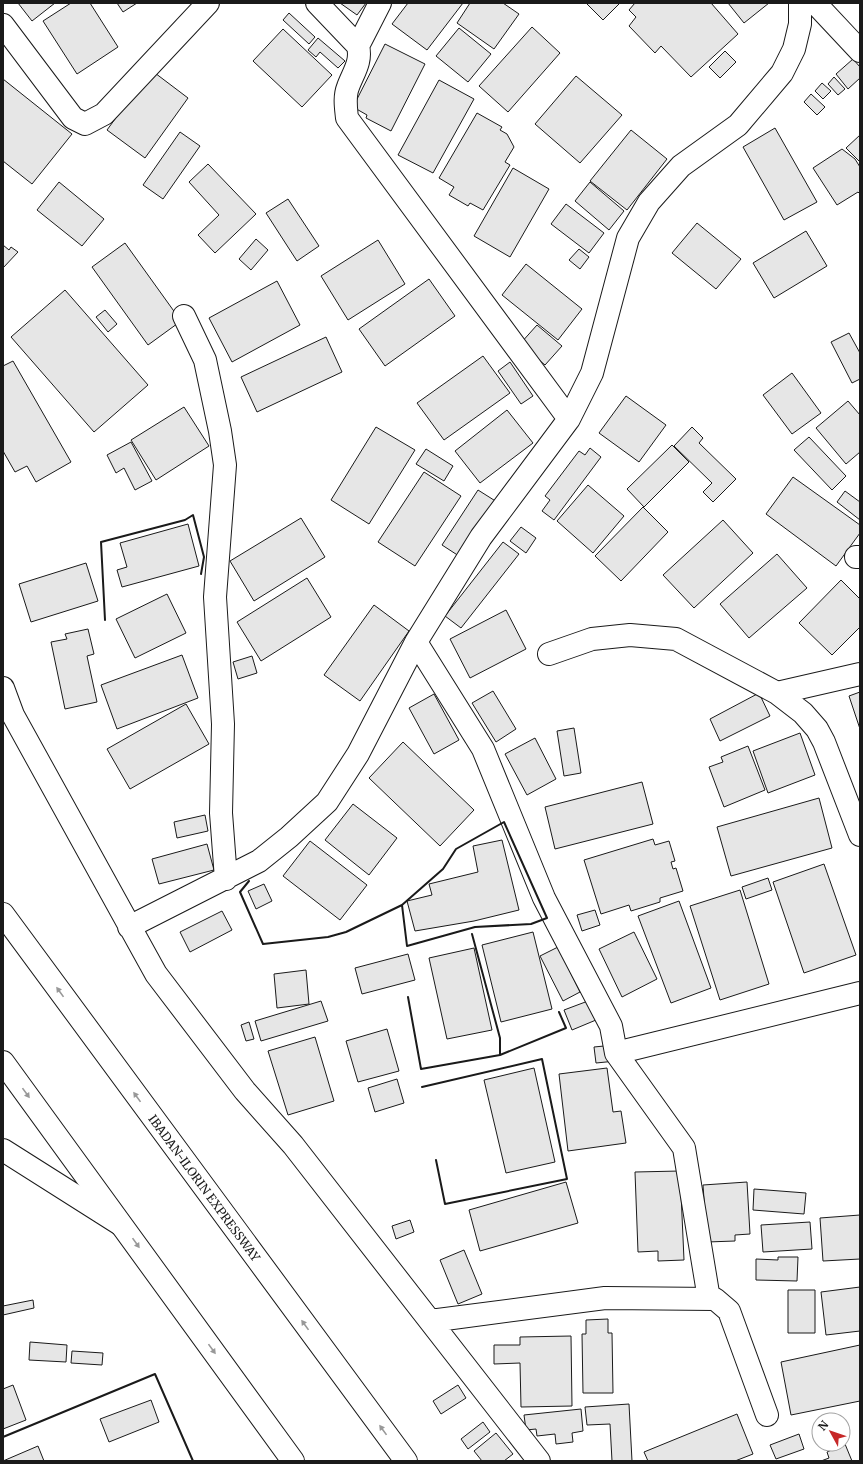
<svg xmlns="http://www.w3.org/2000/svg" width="863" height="1464" font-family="Merriweather,serif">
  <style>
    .building { fill: #e6e6e6; stroke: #1a1a1a }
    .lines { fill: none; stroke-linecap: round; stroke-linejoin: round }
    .street-casing { stroke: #1a1a1a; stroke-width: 24 }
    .highway-casing { stroke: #1a1a1a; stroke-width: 24 }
    .street { stroke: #fff; stroke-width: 22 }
    .highway { stroke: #fff; stroke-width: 22 }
    .wall { stroke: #1a1a1a; stroke-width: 2 }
    .oneway { fill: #989898 }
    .labels { text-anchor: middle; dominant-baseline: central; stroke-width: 3; stroke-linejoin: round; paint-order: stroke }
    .street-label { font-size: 12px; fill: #1a1a1a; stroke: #fff }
  </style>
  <rect width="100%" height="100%" fill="#fff"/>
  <!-- building -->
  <path class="building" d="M18 3H55L32 21Z
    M71 3H90L118 47 77 74 43 21Z
    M117 3H137L123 12Z
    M340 3H366L357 15Z
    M408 3H463L427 50 392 24Z
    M470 3H503L519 14 494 49 457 23Z
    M586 3H620L603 20Z
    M635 3H711L738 34 691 77 661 46 655 53 629 26 636 17 629 10Z
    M728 3H769L744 23Z
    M289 13 315 37 309 44 283 20Z
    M532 27 560 53 508 112 479 86Z
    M459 28 491 54 468 82 436 56Z
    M283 29 332 75 302 107 253 61Z
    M318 38 345 61 338 68 320 52 316 57 308 50Z
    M385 44 425 64 391 131 366 118 367 115 353 107Z
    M725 51 736 62 720 78 709 67Z
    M853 59 860 67V78L848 89 836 74Z
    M151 70 188 98 145 158 107 130Z
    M576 76 622 115 580 163 535 124Z
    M834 77 845 89 838 95 828 84Z
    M3 79 72 134 32 184 3 161Z
    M439 80 474 99 433 173 398 155Z
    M822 83 831 91 823 99 815 91Z
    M811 94 825 107 817 115 804 102Z
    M477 113 502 127 500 130 507 134 514 147 505 162 510 165 483 210 470 203 468 206 449 195 454 187 439 178Z
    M775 128 817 202 784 220 743 147Z
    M631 130 667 159 627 210 590 181Z
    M180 132 200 146 163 199 143 185Z
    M860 135V162L846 148Z
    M842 149 855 159 860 167V194L858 192 837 205 813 168Z
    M208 164 256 214 215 253 198 235 219 215 189 182Z
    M513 168 549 189 510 257 474 236Z
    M59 182 104 219 82 246 37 210Z
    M590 182 624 211 609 230 575 201Z
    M288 199 319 246 297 261 266 213Z
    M566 204 604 233 589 253 551 224Z
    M697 223 741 259 716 289 672 253Z
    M806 231 827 266 774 298 753 263Z
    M256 239 268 250 251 270 239 259Z
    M378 240 405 284 348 320 321 276Z
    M125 243 181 321 148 345 92 267Z
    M3 245 9 250 11 247 18 252 3 268Z
    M579 249 589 257 580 269 569 260Z
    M526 264 582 309 558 340 502 295Z
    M429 279 455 316 385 366 359 329Z
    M277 281 300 325 232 362 209 318Z
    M65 290 148 385 94 432 11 337Z
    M105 310 117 324 108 332 96 317Z
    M537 325 562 346 545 365 520 344Z
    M849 333 860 353V379L852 383 831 342Z
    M326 337 342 372 257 412 241 377Z
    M483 356 510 393 444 440 417 403Z
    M13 361 71 462 36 482 27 466 15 472 3 451V366Z
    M510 362 533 396 521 404 498 371Z
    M792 373 821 413 792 434 763 395Z
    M626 396 666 425 639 462 599 433Z
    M848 401 860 415V452L846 464 816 428Z
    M184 407 209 446 156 480 131 440Z
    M507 410 533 443 480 483 455 451Z
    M376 427 415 450 369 524 331 500Z
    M692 427 703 438 699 443 736 479 713 502 703 492 712 483 674 446Z
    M809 437 846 476 832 490 794 450Z
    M131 442 152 481 135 490 124 468 116 473 107 455Z
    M672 445 689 462 644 507 627 489Z
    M590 448 601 457 554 520 542 511 550 500 545 496 579 451 585 455Z
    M426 449 453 466 444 481 416 464Z
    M424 472 461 496 415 566 378 542Z
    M793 477 860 525V533L836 566 766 514Z
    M588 485 624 516 593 553 557 521Z
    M478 490 497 502 462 558 442 545Z
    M845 491 860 502V520L837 502Z
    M643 507 668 532 621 581 595 556Z
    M301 518 325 557 254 601 230 561Z
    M723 520 753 553 694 608 663 575Z
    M188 524 199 566 122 587 117 570 127 567 120 543Z
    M521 527 536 538 526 553 510 541Z
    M503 542 519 554 461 628 445 616Z
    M777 554 807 588 749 638 720 604Z
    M86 563 98 601 31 622 19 584Z
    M307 578 331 617 261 661 237 622Z
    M841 580 860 599V627L832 655 799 623Z
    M167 594 186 633 135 658 116 619Z
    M374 605 409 631 360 701 324 675Z
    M506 610 526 649 470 678 450 639Z
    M88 629 94 654 87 656 97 702 65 709 51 642 67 639 65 634Z
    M182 655 198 698 117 729 101 685Z
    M252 656 257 673 238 679 233 662Z
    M493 691 516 729 496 742 472 703Z
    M860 692V729L849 696Z
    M759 693 770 716 720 741 710 719Z
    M434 694 459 740 434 754 409 708Z
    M186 704 209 744 130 789 107 749Z
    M574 728 581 773 564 776 557 731Z
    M800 733 815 775 768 793 753 751Z
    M535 738 556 779 527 795 505 754Z
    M403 742 474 810 440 846 369 778Z
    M748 746 765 790 724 807 709 767 723 762 721 757Z
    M642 782 653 824 555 849 545 807Z
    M819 798 832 848 731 876 717 827Z
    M353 804 397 838 369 875 325 840Z
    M205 815 208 831 177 838 174 822Z
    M653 839 655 845 669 841 675 861 671 862 673 869 676 868 683 891 660 898V902L631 911 629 905 601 914 584 860Z
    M502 840 519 910 474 921 415 931 407 901 432 895 429 884 478 872 473 846Z
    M310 841 367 885 340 920 283 876Z
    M207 844 214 870 159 884 152 859Z
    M824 864 856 955 804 973 773 882Z
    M768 878 772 890 746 899 742 887Z
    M264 884 272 901 256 909 248 891Z
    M740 890 769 984 720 1000 690 906Z
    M679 901 711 988 671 1003 638 916Z
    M595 910 600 925 582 931 577 915Z
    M222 911 232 930 190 952 180 932Z
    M533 932 552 1009 501 1022 482 945Z
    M634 932 657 979 622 997 599 949Z
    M558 947 580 992 563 1001 540 956Z
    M474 948 492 1030 447 1039 429 958Z
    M408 954 415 980 362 994 355 968Z
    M306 970 309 1004 277 1008 274 974Z
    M321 1001 328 1021 261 1041 255 1021Z
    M588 1001 596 1020 572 1030 564 1010Z
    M249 1022 254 1039 246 1041 241 1025Z
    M387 1029 399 1071 358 1082 346 1041Z
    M315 1037 334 1101 288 1115 268 1051Z
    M614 1045 616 1061 596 1063 594 1047Z
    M534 1068 555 1162 506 1173 484 1080Z
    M607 1068 613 1112 621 1111 626 1143 568 1151 559 1074Z
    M397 1079 404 1103 375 1112 368 1088Z
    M680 1171 684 1260 658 1261V1251L638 1252 635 1172Z
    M566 1182 578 1223 480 1251 469 1210Z
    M747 1182 750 1234 735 1235V1241L707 1242 703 1185Z
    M754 1189 806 1193 804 1214 753 1210Z
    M860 1215V1259L823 1261 820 1218Z
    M410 1220 414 1232 396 1239 392 1226Z
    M810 1222 812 1249 763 1252 761 1225Z
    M464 1250 482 1294 458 1304 440 1260Z
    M778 1257H798L797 1281 756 1280V1259L778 1260Z
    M860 1287V1331L826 1335 821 1292Z
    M788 1290H815V1333H788Z
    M33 1300 34 1308 3 1315V1306Z
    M608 1319V1333H612L613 1393H583L582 1334H586V1320Z
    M571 1336 572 1406 521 1407 520 1363 494 1364V1345H520V1337Z
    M30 1342 67 1345 66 1362 29 1360Z
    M860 1345V1401L791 1415 781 1362Z
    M72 1351 103 1353 102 1365 71 1363Z
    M13 1385 26 1420 3 1429V1389Z
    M458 1385 466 1398 441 1414 433 1401Z
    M151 1400 159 1422 109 1442 100 1419Z
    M629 1404 632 1461H612L610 1424 587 1425 585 1407Z
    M581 1409 583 1431 572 1433 573 1442 556 1444 555 1434 537 1436 536 1429 526 1430 524 1415Z
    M737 1414 753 1454 735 1461H648L644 1452Z
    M483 1422 490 1432 468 1449 461 1439Z
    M496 1433 513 1454 504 1461H482L474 1451Z
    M799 1434 804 1449 776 1459 770 1445Z
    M845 1444 852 1461H821L829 1458 827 1452Z
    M38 1446 44 1461H3Z"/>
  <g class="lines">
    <defs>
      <path id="street" d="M317 3 358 46C362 62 353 73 348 87 344 97 346 108 347 118L569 419
        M815 3 860 51
        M3 25 73 118 85 124 104 114 208 3
        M358 46 380 3
        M184 316 205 360 220 431 225 465 215 597 223 724 221 813 226 879
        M856 557H860
        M416 642 483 749 544 898 611 1026 616 1053 684 1148 709 1299
        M549 654 592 639 630 635 676 639 777 693 803 713 817 729 824 742 860 835
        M3 688 13 715 156 974 245 1091 293 1145 539 1461
        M777 693 860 674
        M129 927 259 861 289 837 327 802 358 754 416 642 481 537 569 419 592 373 628 238 649 202 681 166 738 125 782 73 794 49 800 24V3
        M616 1053 860 993
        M3 1150 120 1224
        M430 1321 605 1298 715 1299 729 1311 767 1415"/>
      <g id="highway">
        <path id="s1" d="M3 914 406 1461"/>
        <path d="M3 1062 293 1461"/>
      </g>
    </defs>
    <!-- street casing -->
    <use href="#street" class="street-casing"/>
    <!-- highway casing -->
    <use href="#highway" class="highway-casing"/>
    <!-- street -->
    <use href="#street" class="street"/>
    <!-- highway -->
    <use href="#highway" class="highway"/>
    <!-- wall -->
    <path class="wall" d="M105 620 101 542 185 520 193 515 204 557 201 574
      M504 822 547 918 531 924 475 927 407 946 402 905 443 869 456 849Z
      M249 881 240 892 263 944 328 937 346 932 402 905
      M408 997 421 1069 500 1055V1038L472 934
      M500 1055 566 1028 559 1012
      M422 1087 542 1059 567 1179 445 1204 436 1160
      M3 1437 155 1374 193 1461"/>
  </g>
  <!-- one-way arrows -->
  <defs><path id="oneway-solid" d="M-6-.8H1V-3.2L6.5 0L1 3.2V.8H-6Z"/></defs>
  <g class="oneway">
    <use href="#oneway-solid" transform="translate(60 992) rotate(-126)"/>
    <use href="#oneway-solid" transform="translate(26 1093) rotate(54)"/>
    <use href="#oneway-solid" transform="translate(137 1097) rotate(-126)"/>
    <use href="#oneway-solid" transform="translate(136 1243) rotate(55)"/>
    <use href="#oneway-solid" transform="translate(305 1325) rotate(-126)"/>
    <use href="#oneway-solid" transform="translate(212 1349) rotate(54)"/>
    <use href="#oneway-solid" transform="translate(383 1430) rotate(-126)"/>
  </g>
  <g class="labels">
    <!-- street labels -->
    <g class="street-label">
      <text stroke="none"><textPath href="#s1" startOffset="340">IBADAN-ILORIN EXPRESSWAY</textPath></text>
    </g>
  </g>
  <!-- border -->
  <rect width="863" height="1464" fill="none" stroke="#1a1a1a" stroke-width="8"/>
  <!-- north arrow -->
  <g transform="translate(831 1432) rotate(310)"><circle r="19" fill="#ffffff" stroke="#a3a3a3"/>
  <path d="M0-3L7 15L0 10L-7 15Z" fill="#c62828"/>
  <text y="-6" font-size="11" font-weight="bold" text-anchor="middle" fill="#1a1a1a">N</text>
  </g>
</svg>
